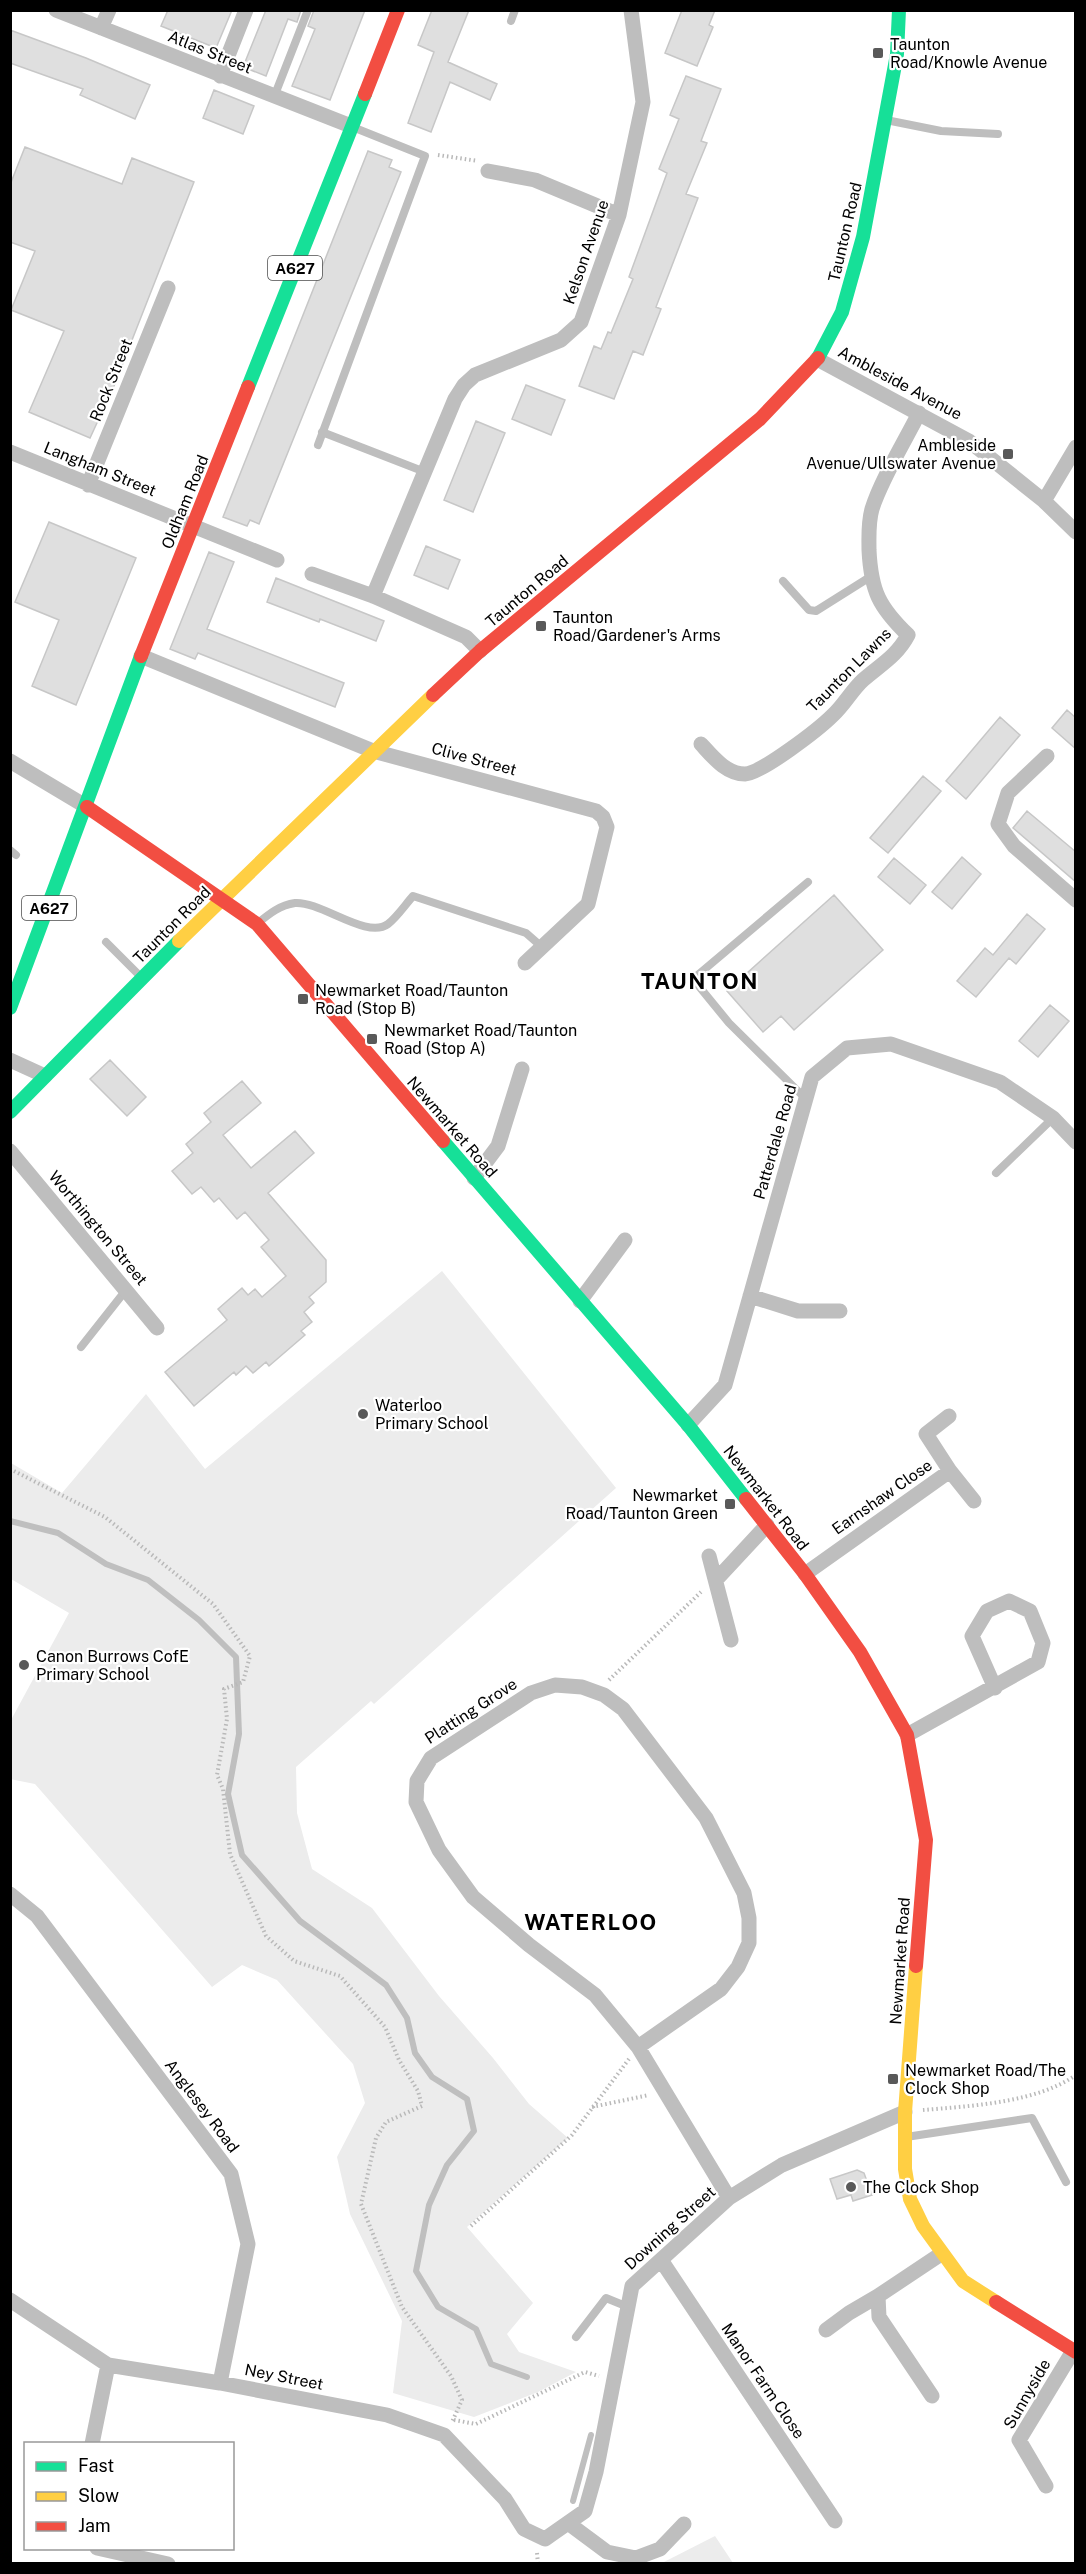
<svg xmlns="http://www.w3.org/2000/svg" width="1086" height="2574" font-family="'Public Sans',sans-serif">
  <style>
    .green { fill: #ececec }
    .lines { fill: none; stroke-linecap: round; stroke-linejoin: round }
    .stream { stroke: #bfbfbf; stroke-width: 6 }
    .building { fill: #dfdfdf; stroke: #c7c7c7; stroke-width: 1.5 }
    .path { stroke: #b9b9b9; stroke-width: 4; stroke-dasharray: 1.5 3; stroke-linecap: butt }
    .lane { stroke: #bebebe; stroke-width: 8 }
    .street { stroke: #bebebe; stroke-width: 15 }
    .fast { stroke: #16e098; stroke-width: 14 }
    .slow { stroke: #ffcf43; stroke-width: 14 }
    .jam { stroke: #f24e42; stroke-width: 14 }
    .poi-dot { fill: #595959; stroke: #fff; stroke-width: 2 }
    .labels { text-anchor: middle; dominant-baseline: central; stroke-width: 4.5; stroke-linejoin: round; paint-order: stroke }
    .shield { fill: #fff; stroke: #4c4c4c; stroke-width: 1.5 }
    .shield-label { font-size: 15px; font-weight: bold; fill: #000 }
    .poi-label { font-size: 16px; fill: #000; stroke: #fff; text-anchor: start }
    .street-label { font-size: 16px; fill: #000; stroke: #fff }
    .district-label { font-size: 22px; font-weight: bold; letter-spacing: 1.5px; fill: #000; stroke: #fff }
  </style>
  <rect width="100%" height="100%" fill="#fff"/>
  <!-- green -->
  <path class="green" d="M442 1271 616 1488 374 1704 371 1701 296 1767 297 1813 312 1869 372 1908 439 1996 493 2058 529 2104 568 2138 467 2227 533 2303 507 2334 519 2352 576 2372 538 2392 474 2417 393 2393 402 2321 350 2214 337 2157 365 2103 353 2064 277 1980 242 1965 212 1987 35 1784 10 1779 11 1720 69 1613 11 1579V1463L62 1493 146 1394 205 1469Z
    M715 2536 733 2563H662Z"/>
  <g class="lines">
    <!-- stream -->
    <path class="stream" d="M10 1521 58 1533 106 1564 148 1580 199 1620 236 1657 239 1734 228 1794 242 1855 300 1921 386 1985 407 2018 415 2053 432 2077 467 2099 474 2131 447 2165 429 2205 416 2271 438 2307 476 2329 491 2364 527 2377
      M573 2501 591 2435"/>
  </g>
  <!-- building -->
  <path class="building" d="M168 10H232L216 48 161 26Z
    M266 10H301L297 22 288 19 266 76 243 67Z
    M314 10H365L330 100 292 86 315 29 308 26Z
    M432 10H469L448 62 497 84 490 100 450 82 431 132 408 123 434 52 418 45Z
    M682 10H715L709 25 713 27 697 66 665 53Z
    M10 30 86 58 150 85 135 119 80 95 83 89 10 63Z
    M686 76 721 89 701 141 707 143 686 194 698 198 656 307 661 309 643 355 633 351 614 399 579 386 594 346 601 349 608 332 611 333 633 279 629 277 667 173 659 169 679 119 670 115Z
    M214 90 254 106 243 134 203 118Z
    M25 147 122 184 132 158 194 182 114 386 90 438 29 412 64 331 11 310 35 251 10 242V185Z
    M368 151 392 160 389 167 401 172 259 524 250 520 247 526 223 517Z
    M526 385 565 400 551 435 512 419Z
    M476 421 505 433 473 512 444 500Z
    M49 522 136 558 76 705 32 686 59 620 15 602Z
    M426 546 460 560 448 589 414 575Z
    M209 552 234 562 207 629 344 683 335 707 198 653 195 659 170 649Z
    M276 578 384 621 376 641 320 619 319 622 267 602Z
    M1067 710 1076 718V749L1052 728Z
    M1000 717 1020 735 966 799 946 781Z
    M923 776 941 791 888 853 870 838Z
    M1027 811 1076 852V882L1013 828Z
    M962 857 981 874 952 909 932 892Z
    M894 858 926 885 910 904 878 877Z
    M834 895 883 950 794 1030 781 1016 763 1032 727 991Z
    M1027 914 1045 929 1016 964 1009 958 976 997 957 981 985 948 993 955Z
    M1050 1005 1069 1021 1038 1057 1019 1041Z
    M110 1060 146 1097 127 1116 90 1079Z
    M242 1081 261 1103 223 1135 251 1168 295 1131 314 1153 268 1193 326 1260V1282L309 1297 314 1303 304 1312 312 1322 301 1331 305 1335 269 1366 266 1362 253 1373 246 1366 236 1375 234 1372 194 1406 165 1372 227 1320 218 1309 242 1288 248 1295 255 1289 262 1297 286 1276 261 1247 269 1240 245 1212 237 1219 219 1198 214 1202 201 1187 192 1194 172 1171 193 1153 186 1144 211 1122 204 1113Z
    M857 2170 864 2173 872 2195 853 2201 851 2195 837 2199 830 2179Z"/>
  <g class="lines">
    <!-- path -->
    <path class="path" d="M438 155 478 161
      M10 1469 105 1517 213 1604 250 1656 243 1682 224 1689 227 1719 217 1775 223 1789 230 1854 266 1936 294 1961 340 1976 385 2027 399 2060 418 2091 422 2106 386 2122 376 2138 361 2204 402 2307 451 2376 462 2400 452 2422
      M609 1680 701 1592
      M592 2107 649 2095
      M923 2110C970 2106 1036 2103 1076 2075
      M471 2226 572 2135 629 2059
      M454 2420 476 2424 585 2372 599 2376
      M537 2553 538 2564"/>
    <!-- lane -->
    <path class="lane" d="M511 21 515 10
      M274 97 308 10
      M886 120 941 131 998 134
      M322 432 425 472
      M318 445 425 156 355 128
      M783 581 809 610 816 611 870 577
      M10 850 16 855
      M258 923C269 914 280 905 295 903 321 901 367 940 388 924 397 917 405 905 413 896L526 933 542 947
      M106 942 141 977
      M805 1098 729 1023 693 979 808 882
      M996 1173 1053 1118
      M81 1347 126 1290
      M906 2137 1032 2118 1066 2182
      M576 2337 606 2298 628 2307"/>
    <!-- street -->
    <path class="street" d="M56 10 351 126
      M101 28 109 10
      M220 76 246 10
      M488 171 535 180 619 215
      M817 359 969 441 1044 501 1076 532
      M10 452 277 560
      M88 485 168 288
      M1044 501 1076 447
      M312 574 373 596 466 637 480 651
      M373 596 455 399 464 385 475 375 561 340 581 322 619 215 643 102 631 10
      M141 656 373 751 596 811 603 817 607 827 588 904 525 963
      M701 744C713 757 726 774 745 774 762 773 819 729 833 715 844 705 852 690 863 680 880 665 897 656 908 635 879 607 871 591 869 550 869 536 868 523 872 509 881 480 905 441 919 413
      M1047 756 1008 793 998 824 1014 846 1076 900
      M10 761 87 807
      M10 1060 45 1076
      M10 1151 157 1328
      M474 1178 498 1146 522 1069
      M750 1296 798 1311H840
      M580 1301 625 1240
      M688 1425 725 1385 812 1077 847 1048 891 1044 1000 1082 1053 1118 1076 1142
      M950 1471 974 1501
      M709 1556 731 1640
      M805 1574 950 1471 926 1434 949 1416
      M716 1580 767 1525
      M907 1735 1038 1662 1043 1643 1030 1611 1009 1601 987 1611 972 1636 995 1688
      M10 1894 37 1916 231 2174 248 2244 220 2383
      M638 2047 721 1989 738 1967 749 1943V1918L744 1893 706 1818 623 1709 604 1695 582 1687 555 1685 531 1693 431 1758 417 1781 416 1802 439 1850 473 1897 529 1945 595 1995 638 2047 729 2198
      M661 2260 835 2521
      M10 2300 108 2365 220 2383 387 2415 444 2435 505 2499 524 2529 545 2539 585 2511 596 2472 632 2286 729 2198 782 2165 905 2112
      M826 2330 849 2313 878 2296
      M932 2396 879 2317 878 2296 941 2254
      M92 2444 108 2365
      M1046 2486 1019 2440 1073 2351
      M568 2523 607 2552 636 2558 660 2549 684 2524
      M97 2548 168 2564"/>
    <!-- fast -->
    <path class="fast" d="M818 358 842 312 863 237 897 54 899 10
      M248 387 365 94
      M10 1008 141 656
      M10 1112 179 941
      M443 1141 688 1425 746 1499"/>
    <!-- slow -->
    <path class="slow" d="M179 941 433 695
      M916 1966 905 2112V2169L910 2199 923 2226 963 2281 996 2302"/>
    <!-- jam -->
    <path class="jam" d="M365 94 398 10
      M141 656 248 387
      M433 695 480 651 760 419 818 358
      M87 807 257 924 443 1141
      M746 1499 805 1574 860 1652 907 1735 926 1840 916 1966
      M996 2302 1076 2352"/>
  </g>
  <!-- markers -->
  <g class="poi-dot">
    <rect x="872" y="47" width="12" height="12" rx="3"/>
    <rect x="1002" y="448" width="12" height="12" rx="3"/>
    <rect x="535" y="620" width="12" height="12" rx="3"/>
    <rect x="297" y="993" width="12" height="12" rx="3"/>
    <rect x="366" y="1033" width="12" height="12" rx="3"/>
    <circle cx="363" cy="1414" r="6"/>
    <rect x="724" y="1498" width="12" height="12" rx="3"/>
    <circle cx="24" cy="1665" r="6"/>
    <rect x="887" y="2073" width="12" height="12" rx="3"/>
    <circle cx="851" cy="2187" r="6"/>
  </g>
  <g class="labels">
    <!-- shield labels -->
    <g class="shield">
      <rect x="268" y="256" width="54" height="24" rx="4.5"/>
      <rect x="22" y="896" width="54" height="24" rx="4.5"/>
    </g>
    <g class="shield-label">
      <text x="295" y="268">A627</text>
      <text x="49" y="908">A627</text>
    </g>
    <!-- poi labels -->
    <g class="poi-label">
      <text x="890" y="44">Taunton<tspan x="890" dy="18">Road/Knowle Avenue</tspan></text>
      <text x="996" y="445" text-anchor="end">Ambleside<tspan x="996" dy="18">Avenue/Ullswater Avenue</tspan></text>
      <text x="553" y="617">Taunton<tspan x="553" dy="18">Road/Gardener's Arms</tspan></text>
      <text x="315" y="990">Newmarket Road/Taunton<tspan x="315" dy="18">Road (Stop B)</tspan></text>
      <text x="384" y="1030">Newmarket Road/Taunton<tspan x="384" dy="18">Road (Stop A)</tspan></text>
      <text x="375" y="1405">Waterloo<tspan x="375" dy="18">Primary School</tspan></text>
      <text x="718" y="1495" text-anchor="end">Newmarket<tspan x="718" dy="18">Road/Taunton Green</tspan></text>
      <text x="36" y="1656">Canon Burrows CofE<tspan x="36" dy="18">Primary School</tspan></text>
      <text x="905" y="2070">Newmarket Road/The<tspan x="905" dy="18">Clock Shop</tspan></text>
      <text x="863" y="2187">The Clock Shop</text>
    </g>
    <!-- street labels -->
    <g class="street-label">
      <text transform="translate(210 52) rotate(22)">Atlas Street</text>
      <text transform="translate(845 232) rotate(-77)">Taunton Road</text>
      <text transform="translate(586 252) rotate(-71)">Kelson Avenue</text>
      <text transform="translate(111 380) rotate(-68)">Rock Street</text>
      <text transform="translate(900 383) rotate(28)">Ambleside Avenue</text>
      <text transform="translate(100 469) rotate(22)">Langham Street</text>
      <text transform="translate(185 502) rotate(-68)">Oldham Road</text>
      <text transform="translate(527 591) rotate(-40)">Taunton Road</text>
      <text transform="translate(849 670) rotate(-45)">Taunton Lawns</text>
      <text transform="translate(474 759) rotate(15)">Clive Street</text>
      <text transform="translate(172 925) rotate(-45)">Taunton Road</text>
      <text transform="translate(452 1127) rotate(49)">Newmarket Road</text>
      <text transform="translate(775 1142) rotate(-74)">Patterdale Road</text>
      <text transform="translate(98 1228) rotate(50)">Worthington Street</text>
      <text transform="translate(882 1497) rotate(-35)">Earnshaw Close</text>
      <text transform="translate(766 1498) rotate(52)">Newmarket Road</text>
      <text transform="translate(471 1711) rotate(-33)">Platting Grove</text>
      <text transform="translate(900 1961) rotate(-86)">Newmarket Road</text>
      <text transform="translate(202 2106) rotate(53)">Anglesey Road</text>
      <text transform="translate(670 2228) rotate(-42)">Downing Street</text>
      <text transform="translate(284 2377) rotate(11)">Ney Street</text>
      <text transform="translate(763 2381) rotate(56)">Manor Farm Close</text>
      <text transform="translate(1027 2394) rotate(-60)">Sunnyside</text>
    </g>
    <!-- district labels -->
    <g class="district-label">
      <text x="700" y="981">TAUNTON</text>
      <text x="591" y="1922">WATERLOO</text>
    </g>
  </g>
  <!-- border -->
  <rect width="1086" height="2574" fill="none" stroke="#000000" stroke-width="24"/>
  <!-- legend -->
  <rect x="24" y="2442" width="210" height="108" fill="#ffffff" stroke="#999999" stroke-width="1.5"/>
  <rect x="36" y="2462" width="30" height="9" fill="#16e098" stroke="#999999" stroke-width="1.5"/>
  <text x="78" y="2472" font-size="18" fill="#000000">Fast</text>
  <rect x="36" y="2492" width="30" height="9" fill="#ffcf43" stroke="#999999" stroke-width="1.5"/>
  <text x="78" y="2502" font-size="18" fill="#000000">Slow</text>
  <rect x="36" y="2522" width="30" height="9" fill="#f24e42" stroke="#999999" stroke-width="1.5"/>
  <text x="78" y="2532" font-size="18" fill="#000000">Jam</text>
</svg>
